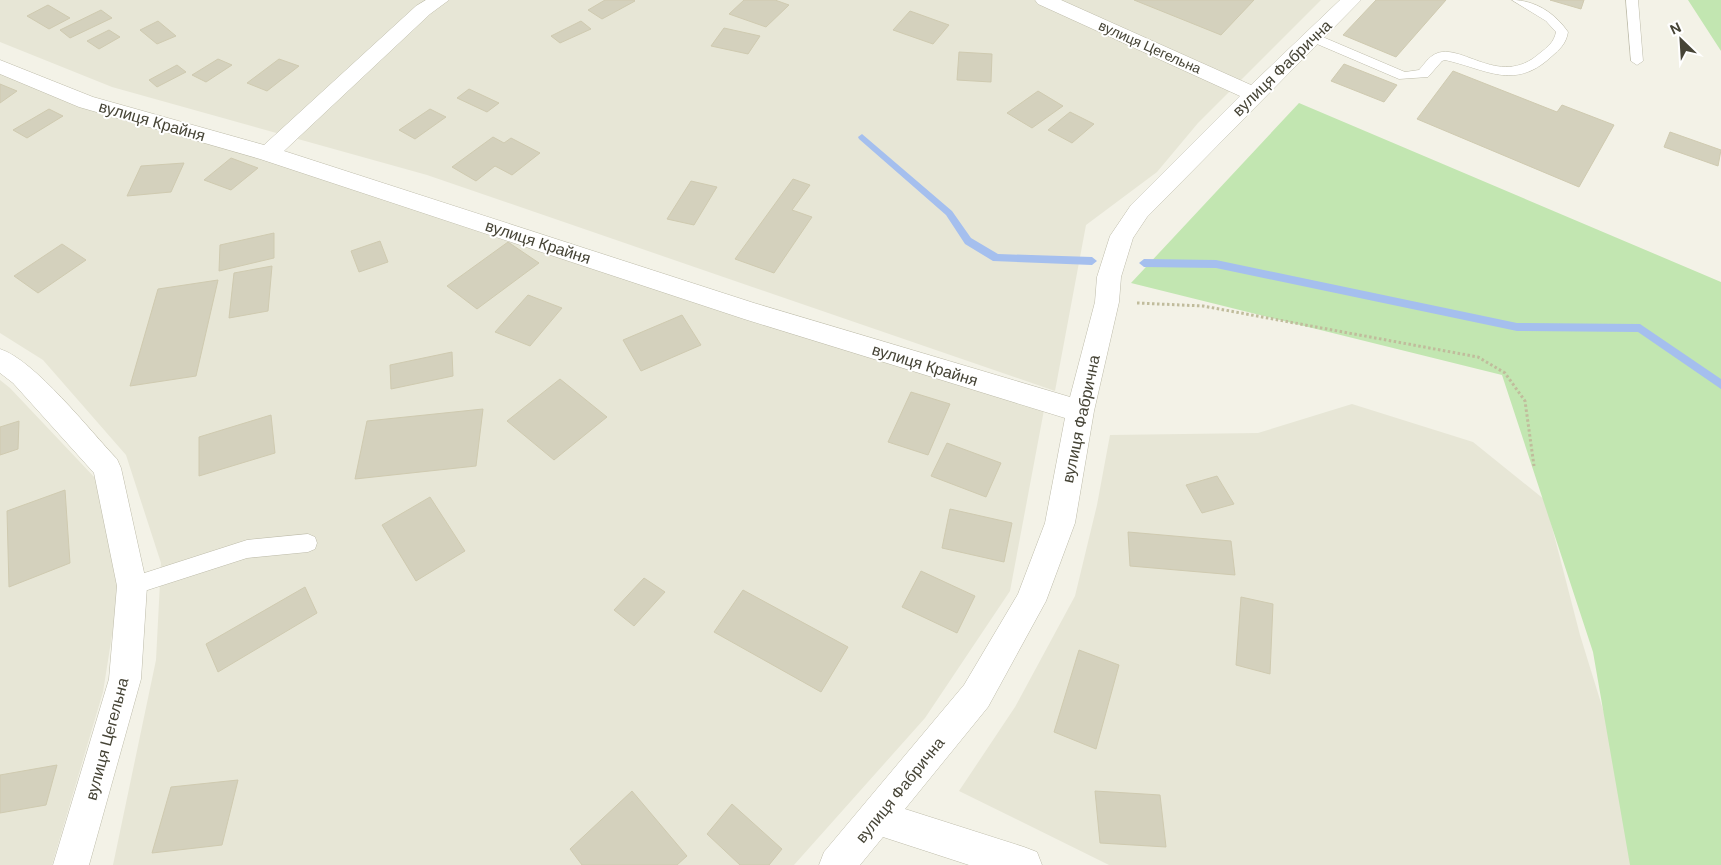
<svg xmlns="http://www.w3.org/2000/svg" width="1721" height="865" font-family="'DM Sans',sans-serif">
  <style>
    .residential { fill: #e7e6d6 }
    .green { fill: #c2e6b1 }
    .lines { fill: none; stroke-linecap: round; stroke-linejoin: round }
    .stream { fill: #a5bfee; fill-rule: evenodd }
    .building { fill: #d4d1bd; stroke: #cfcab0 }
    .service-casing { stroke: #bebcaa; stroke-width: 1 }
    .minor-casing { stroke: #bebcaa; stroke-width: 1 }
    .path { stroke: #c0bc9c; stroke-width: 3; stroke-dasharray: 2.5 2.5; stroke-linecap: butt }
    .service { fill: #fff; fill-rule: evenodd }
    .minor { fill: #fff; fill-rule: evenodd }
    .labels { text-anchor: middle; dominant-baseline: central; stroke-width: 4; stroke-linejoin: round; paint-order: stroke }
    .far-street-label { font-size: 14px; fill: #464436; stroke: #fff }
    .street-label { font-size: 16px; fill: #464436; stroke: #fff }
  </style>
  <rect width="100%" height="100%" fill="#f3f2e7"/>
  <!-- residential -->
  <path class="residential" d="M0 0H1321L1198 123 1157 172 1086 225 1055 391 427 175 112 87 0 42Z
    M0 64 91 103 1044 410 1010 591 925 718 794 865H113L156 660 161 563 126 455 43 360 0 333Z
    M0 380 10 388 96 479 119 591 103 692 52 865H0Z
    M1352 404 1473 442 1545 500 1580 635 1647 852 1648 865H1109L959 791 1015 707 1075 596 1097 505 1110 435 1258 433Z"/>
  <!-- green -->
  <path class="green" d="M1688 0H1721V51Z
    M1299 103 1721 282V865H1630L1593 652 1502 375 1131 283Z"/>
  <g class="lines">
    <!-- stream -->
    <path class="stream" d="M862 134 952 211 971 238 998 254 1092 257 1097 261 1092 265 993 261 965 244 946 215 859 139 858 137Z
      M1144 259 1216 260 1517 323 1640 324 1721 379V389L1638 332 1517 331 1216 268 1144 267 1139 263Z"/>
  </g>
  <!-- building -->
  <path class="building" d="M605 0H634L635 1 602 19 588 10Z
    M744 0H775L789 5 766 27 729 14Z
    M1134 0H1254L1221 35Z
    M1376 0H1446L1396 57 1343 35Z
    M1550 0H1584L1581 9Z
    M48 5 70 18 49 29 27 16Z
    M101 10 112 18 70 38 60 30Z
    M910 11 949 25 933 44 893 30Z
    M158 21 176 36 157 44 140 30Z
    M581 21 591 29 560 43 551 36Z
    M724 28 760 36 748 54 711 46Z
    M109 30 120 37 99 49 87 41Z
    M959 52 992 54 991 82 957 80Z
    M218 59 232 65 206 82 192 75Z
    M279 59 299 66 267 91 247 83Z
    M1344 64 1397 85 1384 102 1331 81Z
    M177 65 186 72 157 87 149 80Z
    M1453 71 1557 112 1562 105 1614 125 1579 187 1417 119Z
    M0 85V84L17 91 0 103Z
    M469 89 499 103 487 112 457 98Z
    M1038 91 1063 106 1032 128 1007 113Z
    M49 109 63 116 27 138 13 130Z
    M430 109 446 117 415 139 399 130Z
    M1070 112 1094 124 1072 143 1048 130Z
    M1670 132 1721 150 1718 166 1664 147Z
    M493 137 504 143 511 138 540 153 512 175 495 166 476 181 452 167Z
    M231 158 258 168 231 190 204 180Z
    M184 163 171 192 127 196 141 166Z
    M793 179 810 185 792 210 812 217 774 273 735 259Z
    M691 181 717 187 694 225 667 219Z
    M274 233V258L219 271 220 245Z
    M380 241 388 262 359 272 351 251Z
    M508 242 539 263 477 309 447 286Z
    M62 244 86 260 38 293 14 276Z
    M272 266 268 311 229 318 234 273Z
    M218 280 196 376 130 386 158 289Z
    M528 295 562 308 530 346 495 332Z
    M682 315 701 345 641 371 623 340Z
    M452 352 453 376 391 389 390 365Z
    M560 379 607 417 554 460 507 421Z
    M911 392 950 404 928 455 888 442Z
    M483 409 476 466 355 479 367 421Z
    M271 415 275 453 199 476V437Z
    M19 421 18 449 0 455V427Z
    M947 443 1001 463 986 497 931 476Z
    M1217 476 1234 504 1202 513 1186 485Z
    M65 490 70 563 9 587 7 511Z
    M430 497 465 551 416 581 382 525Z
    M950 509 1012 523 1004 562 942 548Z
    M1128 532 1231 541 1235 575 1130 566Z
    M921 571 975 596 957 633 902 607Z
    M644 578 665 592 634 626 614 610Z
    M305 587 317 613 218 672 206 644Z
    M743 590 848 647 821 692 714 632Z
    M1241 597 1273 604 1270 674 1236 665Z
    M1079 650 1119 665 1096 749 1054 732Z
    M57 765 46 805 0 813V775Z
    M238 780 222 845 152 853 171 787Z
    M632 791 687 856 677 865H582L570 849Z
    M1095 791 1160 795 1166 847 1100 843Z
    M732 804 782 849 769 865H740L707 834Z"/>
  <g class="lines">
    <defs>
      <path id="service" d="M1512 0C1535 0 1555 13 1568 32 1566 44 1560 49 1551 57 1514 91 1486 69 1445 60L1442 61 1428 77 1399 79 1310 41 1308 38 1314 34 1318 35 1405 72 1419 70C1423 66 1427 59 1432 56 1458 37 1498 91 1540 53 1548 47 1554 42 1556 32L1546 21Z
        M1626 0H1638L1643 61 1637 65 1631 61Z
        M308 534 315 537 317 543 315 549 308 552 247 558 132 595 125 592 122 586 125 580 132 577 247 540Z"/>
      <path id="minor" d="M426 0H449L430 14 284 151 754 303 1070 397 1095 302 1097 277 1110 236 1131 205 1240 96 1038 4 1035 0H1061L1251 85 1340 0H1361L1147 217 1133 238 1121 277 1119 302 1094 411 1075 523 1046 601 988 707 905 809 1024 847 1037 852 1042 865H969L883 837 860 865H819L824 852 964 685 1018 594 1045 523 1065 418 744 319 260 159 79 107 0 74V60L93 97 264 145 416 6Z
        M0 349C35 360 90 431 117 459L121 468 147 586 141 679 89 865H53L109 679 117 586 94 473 13 383 0 373Z"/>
    </defs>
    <!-- service casing -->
    <use href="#service" class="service-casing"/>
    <!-- minor casing -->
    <use href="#minor" class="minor-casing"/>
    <!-- path -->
    <path class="path" d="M1137 303 1203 306 1478 357 1505 373 1525 401 1534 466"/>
    <!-- service -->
    <use href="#service" class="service"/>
    <!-- minor -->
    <use href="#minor" class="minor"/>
  </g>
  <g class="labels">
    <!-- far-street labels -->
    <g class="far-street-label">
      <text transform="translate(1150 47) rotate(24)">вулиця Цегельна</text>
    </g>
    <!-- street labels -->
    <g class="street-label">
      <text transform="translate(1282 68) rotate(-44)">вулиця Фабрична</text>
      <text transform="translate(152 121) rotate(16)">вулиця Крайня</text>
      <text transform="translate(538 242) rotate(18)">вулиця Крайня</text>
      <text transform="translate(925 365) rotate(17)">вулиця Крайня</text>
      <text transform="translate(1081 419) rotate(-78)">вулиця Фабрична</text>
      <text transform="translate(107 739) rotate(-75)">вулиця Цегельна</text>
      <text transform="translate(900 790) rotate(-51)">вулиця Фабрична</text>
    </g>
  </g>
  <!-- north arrow -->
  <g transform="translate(1681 40) rotate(335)" stroke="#ffffff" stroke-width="4" paint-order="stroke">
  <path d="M0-4L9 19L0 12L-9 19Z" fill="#464436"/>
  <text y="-8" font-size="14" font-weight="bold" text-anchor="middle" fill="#464436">N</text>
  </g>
</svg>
